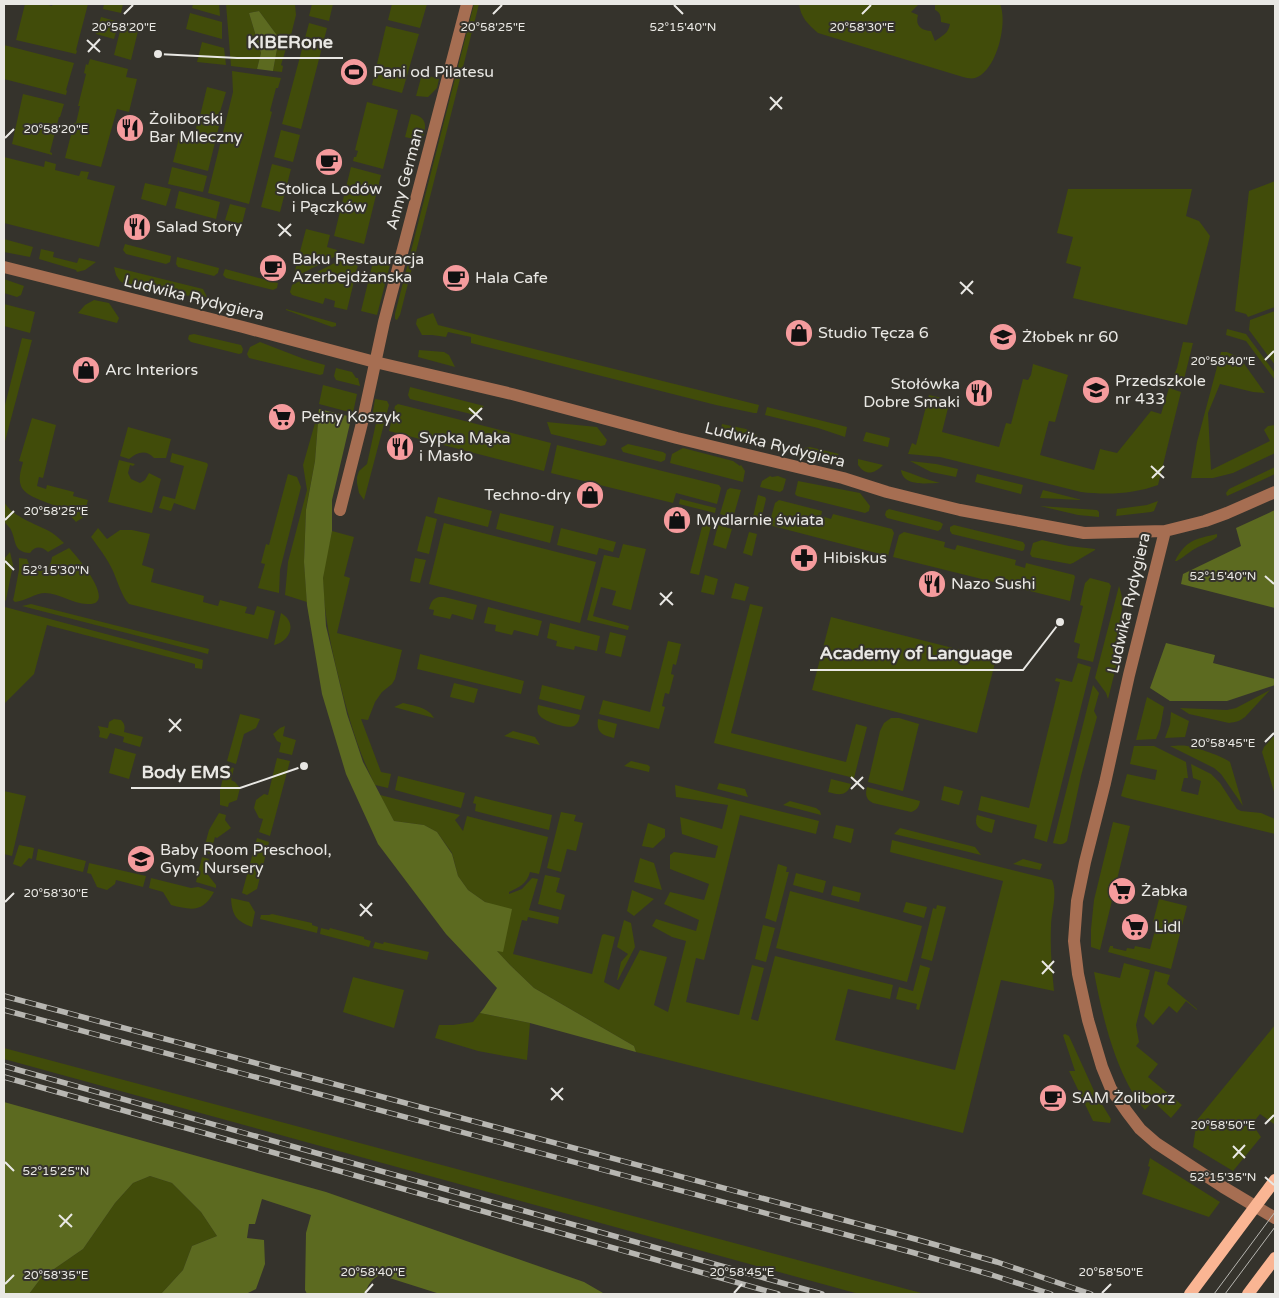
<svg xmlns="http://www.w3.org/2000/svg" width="1279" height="1298" font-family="'Varela Round',sans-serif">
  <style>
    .green { fill: #414c0a }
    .forest { fill: #5c6a20 }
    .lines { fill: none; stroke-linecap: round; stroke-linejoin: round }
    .minor { stroke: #a66e52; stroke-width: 12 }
    .major { stroke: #fab593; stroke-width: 12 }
    .tram { stroke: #b7b6b1; stroke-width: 1 }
    .rail-casing { stroke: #b7b6b1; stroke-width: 5.5 }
    .rail { stroke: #35332c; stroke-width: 4; stroke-dasharray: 11; stroke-linecap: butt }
    .major-bridge { stroke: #fab593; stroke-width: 12 }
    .ticks { fill: none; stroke: #e9e8e4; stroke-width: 2 }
    .labels { text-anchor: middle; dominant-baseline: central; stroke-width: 4; stroke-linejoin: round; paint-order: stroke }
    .poi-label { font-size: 16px; fill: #e9e8e4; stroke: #35332c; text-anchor: start }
    .street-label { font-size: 16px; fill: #e9e8e4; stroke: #35332c }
    .ticks-label { font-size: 12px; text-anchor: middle; fill: #e9e8e4; stroke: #35332c; stroke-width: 4; stroke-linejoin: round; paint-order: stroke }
    .leader { fill: none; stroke: #e9e8e4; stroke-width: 2 }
    .callout-dot { fill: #e9e8e4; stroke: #35332c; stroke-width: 2 }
    .callout-label { font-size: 18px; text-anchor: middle; font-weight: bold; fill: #e9e8e4; stroke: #35332c; stroke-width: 4; stroke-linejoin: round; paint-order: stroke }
  </style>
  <rect width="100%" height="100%" fill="#35332c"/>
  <!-- green -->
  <path class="green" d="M25 4H45L52 6 53 4H88L76 50 77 51 76 54 16 40Z
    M104 4H123L121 13 103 9Z
    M193 4H219L220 16 192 8Z
    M226 4H295L296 15 289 43 288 42 281 65 283 66 282 72 273 71 279 38 259 11 249 13 261 53 257 69 231 66Z
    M312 4H333L329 21 309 16Z
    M392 4H427L420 28 388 20Z
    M474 4H479L400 315 397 320 395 319V314Z
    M799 4H919L911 12 918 15C915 26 921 30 931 31L935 41C943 35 948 34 950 24L941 22C941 16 940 12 935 10V4H1000C1008 22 997 71 975 78 971 79 967 78 963 77L818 33C808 24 801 18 799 4Z
    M190 13 222 22V39L186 29Z
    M101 17 119 22 114 39 96 34Z
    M122 23 139 27 131 60 114 55Z
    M309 23 327 28 301 129 282 124Z
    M386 26 419 34 402 93 372 85Z
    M202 42 224 48 226 65 197 62Z
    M4 45 74 63 66 90 67 91 66 95 4 79Z
    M90 59 128 69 126 77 137 79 129 112 117 109 101 167 65 158 74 123H76L80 106H78L86 74 84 73 86 64 88 65Z
    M232 71 281 78 278 88H276L270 111 272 112 249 204 208 193 233 92Z
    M422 74 439 79 437 88 428 97 416 96Z
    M207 87 226 92 220 112 222 113 220 121 200 116Z
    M23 94 64 104 60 117H59L50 152 52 153V155L12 144Z
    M367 102 398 110 383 169 353 161 354 157H356L358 151 355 150Z
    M411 114C429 117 426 127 422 141L405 137Z
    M199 121 219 126 208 171 173 162 180 134 194 137 197 124Z
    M281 130 300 135 293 162 274 157Z
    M4 157 44 167 45 161 56 164 55 170 79 176 81 171 89 172 87 179 115 186 99 247 4 223Z
    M272 164 291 169 280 212 261 207Z
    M172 167 207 176 203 192 168 184Z
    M351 167 381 175 364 244 334 236Z
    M1275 181V307L1248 317 1246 314 1235 311 1249 191Z
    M145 183 171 189 166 206 141 199Z
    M1068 189H1192L1186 216 1199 221 1210 236 1187 325 1073 298 1081 267 1066 263 1073 237 1057 233Z
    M179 191 220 202 216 219 175 208Z
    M230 204 246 208 242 224 225 220Z
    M306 229 330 235 327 247 337 250 336 256 293 278Z
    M4 239 33 247 30 257 4 252Z
    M125 244 171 256 170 262 166 264 126 254 123 250Z
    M41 249 54 252 53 257 77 263 79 258 96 262 85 270 77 272 76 270 39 259Z
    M177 257 219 268 218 273 214 276 178 267 176 264Z
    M346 257 359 261 347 310 334 307 335 301 325 298 323 304 292 295 290 292 292 285Z
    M374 258 388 262 390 265 377 315 361 311Z
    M114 267 203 289 207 297 165 294 126 285 120 281 116 275Z
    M225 269 278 283 277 288 273 290 226 278 223 275Z
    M4 279 24 286 21 295 17 297 4 293Z
    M94 300 109 303 119 318 117 323 78 313 85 305Z
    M4 304 35 312 30 333 4 326Z
    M286 309 336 323V326L332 327 286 310Z
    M1275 311V365L1249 330 1250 320Z
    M433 313 438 325 759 405 757 413H754L716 405 471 343V337L448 332 446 337 432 335H422L416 324 417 319Z
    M1227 329 1246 334 1275 373V380L1246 341 1226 335Z
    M194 334 241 345 243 349 242 353 239 354 191 342 188 339 189 335Z
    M22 338 32 340 4 445V409Z
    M260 342 304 359 325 365 323 374 320 375 249 358 247 354 250 347Z
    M1183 342 1193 343 1183 383 1172 380 1177 368Z
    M419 350 444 352 449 355 455 367 418 357Z
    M1221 352H1227L1240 358 1265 393 1253 392 1220 384 1208 413 1211 470 1270 441 1264 430 1268 426 1275 425V453L1233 473 1213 478H1191L1197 442Z
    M1033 364 1068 375 1055 422 1049 421 1040 455 1094 470 1100 449 1117 453 1151 411 1161 414 1169 388 1181 392 1158 485C1134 494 1107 495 1081 492L940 457 908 454 912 443 916 445 929 395 950 400 942 432 999 447 1006 423 1011 424 1023 379 1028 380 1031 375Z
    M336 368 352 372 356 378H358L360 386 336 380 334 376Z
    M323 385 357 394 353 413 319 404Z
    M410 387 484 406 475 415 410 399 408 395Z
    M375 399 387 401 389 405 364 500 359 493 357 483V477L359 471 367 464 376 423 373 411Z
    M398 404 551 443 544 471 389 431 395 406Z
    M767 407 847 427 845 437 818 428 765 415Z
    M319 409 315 461 306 509 304 562 307 602 285 595 288 562 307 490 303 465Z
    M32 418 56 425 43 478 39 477 37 486 46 489 47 485 74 492 73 496 88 500 85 511 88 514 76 522C71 516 65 511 58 507 48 502 25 497 21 486 18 478 21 470 23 462L19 461Z
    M547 422 597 427 607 440 605 445 601 446 551 434Z
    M722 424 746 429 760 437 758 442 720 434Z
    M128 427 171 439 166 458H154C146 449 137 452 129 459L120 456Z
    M866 432 890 438 888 447 863 441Z
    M628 444 663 452 666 454 665 460 661 462 623 452 621 448Z
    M557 445 719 485 721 488 717 504 676 493 673 503 551 473Z
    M810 447 839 454 835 458 826 459 804 452 805 448Z
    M683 448 733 461 740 466 741 465 745 471 743 482 670 463 672 454Z
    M172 453 207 463 208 465 195 510 174 503 171 511 159 508 163 496 175 499 184 466 170 462Z
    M858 459 883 465C874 474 866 476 858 465Z
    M119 460 135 464 133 466 130 465 128 473 131 479 140 483 145 480 149 473 161 479 152 513 108 502Z
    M910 461 936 464 958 469 956 477 931 472Z
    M1275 467V474L1227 496 1226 493 1229 489Z
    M901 470C914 474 927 480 940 483 927 483 903 487 901 470Z
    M288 474 297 477 301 487 280 570 279 593 258 588 265 564 261 563 266 544 269 545Z
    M977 474 1023 485 1021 494 975 482Z
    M770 476 772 477 778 476 786 479 783 490 780 492 760 487 762 481Z
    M798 481 860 493 870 506 869 511 865 513 797 496 795 494Z
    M730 488 741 490 733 518 720 514 727 490Z
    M1043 490 1082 500 1040 498Z
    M758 495 765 497 766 499 760 524 752 521Z
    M438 497 492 511 488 527 434 513Z
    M680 499 716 508 715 513 679 504Z
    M779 500 822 511 821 516 831 519 833 514 892 529 894 533 888 556 769 525 775 503Z
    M1158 501 1154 511 1151 512 1116 516 1117 509 1147 505Z
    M4 502C8 508 13 513 19 516 36 527 49 527 64 543L48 552C41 546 35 546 30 553 12 552 17 540 10 528 9 527 5 522 4 522Z
    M1040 506 1097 510 1099 512V517L1078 515Z
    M889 509 940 522 943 524 941 529 938 531 887 518 885 515 886 511Z
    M500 513 554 526 550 543 496 529Z
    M426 516 437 519 429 554 417 551Z
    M704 519 712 522 699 575 690 573Z
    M444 523 596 562 580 623 429 584Z
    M718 525 732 529 726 549 713 545Z
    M954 525 1023 542 1025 545 1024 550 1022 551 952 534 950 531V527Z
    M98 528 107 539 120 530H132L150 534 142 565 154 569 151 582 204 596 203 602 218 606 220 600 247 607 245 613 254 615 257 606 275 611 268 639 129 604C122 597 117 580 113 571 107 558 99 548 91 537Z
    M561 528 616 542 613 552 599 548 597 555 557 545Z
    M332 531 354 537 344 576 350 578 337 633 402 650 395 679 392 684 382 692 375 702 368 720 361 719 381 772 391 774 388 788 375 785C358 751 348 716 339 679 331 646 324 615 323 581 323 566 329 546 332 531Z
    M749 532 757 534 752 556 743 553Z
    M904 532 945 542 944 547 955 550 957 545 1016 560 1015 565 1025 568 1026 563 1074 575 1075 577 1070 601 893 557 899 535Z
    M1217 534V537C1211 542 1204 544 1198 547 1190 551 1184 557 1177 561H1175C1186 540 1195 539 1217 534Z
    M1042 540 1069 546 1095 549V550L1073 563 1070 564 1032 557 1030 554 1033 543Z
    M623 544 646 549 631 610 612 605 616 591 601 587 593 616 629 626 628 630 587 620 604 555 619 558Z
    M69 548C77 556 119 606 87 604 73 604 59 593 45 593 36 593 25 601 15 602L13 600 14 596 19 570V558L27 559C31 575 50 576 52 557Z
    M10 552 13 565 6 600 4 602V559Z
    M415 558 426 560 420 583 410 581Z
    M705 575 718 579 714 595 701 592Z
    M1090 578 1109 583 1111 586 1093 662 1077 658 1080 644 1074 642 1083 606 1080 605 1085 583Z
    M735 583 749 587 745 601 731 598Z
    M1119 586C1121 592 1123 599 1122 606 1121 624 1113 641 1118 659L1108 699 1106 693 1095 678Z
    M439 597H444L477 605 473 620 452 614 450 619 433 615 434 610 429 609C431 602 432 599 439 597Z
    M31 604 209 649 208 654 22 606Z
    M750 604 763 607 731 733 846 762 856 724 867 727 854 778 714 743Z
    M5 607 203 660 202 669 195 668V664L47 625 34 674 4 704V609Z
    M488 607 542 621 538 636 514 630 512 635 495 631 496 625 484 623Z
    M281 613C298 623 290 641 274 645Z
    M831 617 996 659 977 733 812 690Z
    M550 623 600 636 597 651 575 646 574 650 556 646 557 641 547 638Z
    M610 632 626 636 621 657 605 653Z
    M668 641 681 644 676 665 673 664 671 674 674 675 669 694 665 693 662 706 665 707 659 729 599 714 603 700 650 712Z
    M420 654 524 681 521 694 417 669Z
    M1078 663 1091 667 1047 842 1034 838 1037 825 978 810 981 796 1029 808 1060 682 1055 681 1056 678 1072 682Z
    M454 683 478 689 474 703 450 697Z
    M542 685 585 696 581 710 539 699Z
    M1093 685 1099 693 1094 711 1097 717 1081 776 1067 841C1063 846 1059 844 1053 843Z
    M1270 690 1245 717C1240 721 1236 722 1229 723L1189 714 1180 708 1227 710 1236 708Z
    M1147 697 1164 707 1160 729 1156 739 1136 740Z
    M403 703C414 706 428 707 434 718L394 707Z
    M538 705 580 715C579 719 579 723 574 726 568 729 545 722 540 716 537 713 537 709 538 705Z
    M1171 712 1189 721 1185 737 1165 738 1170 724Z
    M240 714 260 719 256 728 244 734 236 764 227 761Z
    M891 718H899L919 724 903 791 868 782 880 731 884 723Z
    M114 719 121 720C125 724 125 727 124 732L143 737 140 747 123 742 124 737 110 733 107 739 99 737 100 732 98 726 108 728 109 722Z
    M598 719 617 724 614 738C602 735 596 733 598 719Z
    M285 726 283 736 296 740 292 755 279 752 281 743 277 741 273 734 280 728Z
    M513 731 535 737 540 745 504 736Z
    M1275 735V795L1262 752 1264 747Z
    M1134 746H1154L1186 762 1188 778H1184L1181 791 1198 795 1201 781 1193 778 1191 764 1211 774 1220 783 1237 809 1241 811 1261 813 1275 819V834L1127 798 1121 796 1127 774 1155 780 1157 770 1130 764Z
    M1170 746C1175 746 1181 745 1187 746 1198 748 1222 756 1230 762L1243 806 1221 774 1214 768Z
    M115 748 136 754 129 779 109 773Z
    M277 758 290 761 270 836 259 832 263 819 259 818 254 808 256 800 264 794 268 795Z
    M631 761 648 765 650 767 649 772 624 766Z
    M226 766 234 768 231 780 235 782 240 788 237 800 229 803 228 807 220 805V790Z
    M398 776 465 793 461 808 395 790Z
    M831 779 851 784C847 797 838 795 828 792Z
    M719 783 745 789 748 797 717 789Z
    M675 785 819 821 816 834 740 815 704 960 696 958 686 1002 739 1015 752 965 764 968 751 1019 758 1021 775 956 893 985 890 999 848 989 835 1040 955 1070 1003 881 890 852 892 840 1052 880C1058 894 1051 912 1051 927 1050 949 1052 970 1054 991L1001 980 963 1133 636 1052 634 1046 534 988 510 965 496 950 503 951 493 905 485 902 468 890 458 876 452 853 437 832 424 825 394 821 380 795 460 815 455 820 463 831 467 816 548 837 539 874 530 872C527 884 519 887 509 892V894L522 889 532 878 538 879 529 910 559 917 558 924 528 917 527 921 522 920 513 954 592 974 602 935 604 934 615 937 604 982 619 990 640 950 667 957 654 1005 668 1012 686 941 672 937 652 926 656 919 696 931 699 920 664 904 670 892 704 900 709 884 670 869V855L674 852 715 858 718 846 682 834 680 817 722 829 728 805 676 797Z
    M944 786 963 791 959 805 941 800Z
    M867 787 920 801C919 807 917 810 911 812L873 803C866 800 865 794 867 787Z
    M4 791 26 796 12 856 4 854Z
    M475 796 552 815 549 830 475 811 476 804 473 803Z
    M790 801 816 808 820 811 821 815 783 805Z
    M561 812 576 815 574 821 583 823 576 851 567 849 561 872 547 868Z
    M219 813 226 815 225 820 231 828 217 838 215 837 210 854 203 852 209 830Z
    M977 815 995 820 992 833C981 830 973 828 977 815Z
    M1113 822 1130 826 1100 950 1091 947V929L1094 900Z
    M648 823 665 829V837L653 848 642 846Z
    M836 825 854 829 851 843 833 838Z
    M900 828 975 847 981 855 894 834Z
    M257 838 269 842 257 889 247 895 242 893Z
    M19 845 34 848 32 859 29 858 21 867 13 864Z
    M38 849 86 861 83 872 36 860Z
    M202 857 209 859 205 871 216 885V888L196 882Z
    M640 858 654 863 662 890 634 882Z
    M1023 859 1042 864 1040 870 1013 864Z
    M89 863 146 876 143 887 116 880 115 884 107 890 97 887 91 874 87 873Z
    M778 864 787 867 786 872H789L776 922 765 918Z
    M796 873 826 881 823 893 793 885Z
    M545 875 560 878 556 892 565 895 561 910 538 904Z
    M151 878 191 888 198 887 214 892C203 913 191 910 171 905L163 892 149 888Z
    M833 886 861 893 859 902 831 895Z
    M632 890 654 899 634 916 627 911Z
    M790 891 922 926 907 982 776 948Z
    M231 898 249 902 255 912 252 927C236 921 232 915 231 898Z
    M1159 899 1187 906 1171 969 1108 952 1110 946H1113V948L1126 951 1127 948 1134 949 1135 946 1150 949 1157 923 1153 922Z
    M906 902 927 907 924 918 903 912Z
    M937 905 946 907 932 961 921 958 933 908 936 909Z
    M272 914 312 923V925L318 927 317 933 260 919 261 915H269Z
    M624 920 631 923 635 947 618 980H617L621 962 628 954 617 947Z
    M763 925 775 928 766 962 755 959Z
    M321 928 329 930 330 928 364 937V939L371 941 369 947 320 934Z
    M375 942 383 944 384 942 429 952 427 960 373 948Z
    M1124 963 1150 970 1136 1025 1139 1042 1136 1046 1158 1064 1148 1077 1182 1105 1171 1118 1153 1101 1145 1110C1116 1076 1102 1015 1094 972L1120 978Z
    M920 965 930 968 919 1010 916 1009 917 1004 896 999 899 987 913 991Z
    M1155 971 1170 975 1167 984 1197 1009V1010L1186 1001 1177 1013 1169 1006 1153 1025 1144 1016Z
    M353 977 404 990 394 1028 343 1012Z
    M480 1013 530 1023 527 1060 478 1051 435 1038 439 1025H453L473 1022Z
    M1275 1025V1123L1274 1124 1260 1114 1252 1124 1261 1137 1233 1171 1193 1147 1197 1120Z
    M1065 1034 1069 1036 1095 1093 1111 1119 1110 1123 1093 1121 1069 1071H1075L1063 1035Z
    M4 1048 925 1294H859L4 1059Z
    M1150 1158 1220 1202 1209 1217 1142 1194 1150 1167 1148 1166Z
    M150 1176 172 1183 201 1212 217 1236 192 1246 183 1270 161 1294H29L41 1278 83 1249 115 1203 133 1183Z"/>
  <!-- forest -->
  <path class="forest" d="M259 11 279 38 273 71 257 69 261 53 249 13Z
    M319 409 348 416 351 419 332 500V531L323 578 326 626 347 714 363 762 394 821 424 825 437 832 452 854 458 876 468 890 485 902 512 909 503 952 497 951 510 965 534 988 634 1046 636 1052 530 1023 480 1013 484 1008 497 988 446 934 378 844 346 774 322 694 307 605 304 562 306 510 315 461Z
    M1275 510V608L1181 584 1183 574 1241 546 1236 528Z
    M1166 643 1215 655 1213 663 1275 679V685L1227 701H1170L1150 688Z
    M4 1102 326 1192 584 1282 603 1293V1294H440L380 1275C371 1279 368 1285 365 1294H307L305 1290 306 1233 311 1215 262 1199 255 1224H249L247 1238 264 1240 265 1264 256 1289 246 1294H161L183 1270 192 1246 217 1236 201 1212 172 1183 150 1176 133 1183 115 1203 83 1249 41 1278 29 1294H4Z"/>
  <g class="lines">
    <!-- minor -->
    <path class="minor" d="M4 267 243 327 375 362 512 394 677 438 843 478 887 492 960 510 1084 533 1165 531 1205 521 1227 513 1275 492
      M340 510 363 419 384 322 467 4
      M1165 531 1129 675 1105 783 1085 862 1077 901 1074 941 1078 974 1088 1020 1102 1067 1111 1089 1127 1112 1140 1129 1156 1143 1223 1187 1275 1218"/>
    <!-- major -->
    <path class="major" d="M1248 1294 1275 1258"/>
    <!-- tram -->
    <path class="tram" d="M1214 1294 1275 1212
      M1225 1294 1275 1227"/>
    <defs>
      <path id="rail" d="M4 996 915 1239 997 1262 1091 1294
        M4 1010 911 1252 992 1275 1051 1294
        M4 1066 822 1294
        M4 1077 778 1294"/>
    </defs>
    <!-- rail casing -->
    <use href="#rail" class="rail-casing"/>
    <!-- rail -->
    <use href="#rail" class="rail"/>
    <!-- major-bridge -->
    <path class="major-bridge" d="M1190 1294 1275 1180"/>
  </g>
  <!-- ticks -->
  <path class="ticks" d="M674 5 683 14M124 14 133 5M493 14 502 5M862 14 871 5M87 40 100 52M88 52 100 39M770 97 782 109M770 110 782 97M5 138 14 129M278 224 291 236M279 236 291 224M960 282 973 294M961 294 973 281M1265 360 1274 351M469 408 482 420M469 421 482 408M1151 466 1164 478M1152 478 1164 466M5 520 14 511M5 561 14 570M1265 576 1274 584M660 593 673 605M660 605 672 592M169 719 181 731M169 732 181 719M1265 742 1274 733M851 777 864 789M851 789 863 777M5 902 14 893M360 904 372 916M360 916 372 903M1042 961 1054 973M1042 974 1054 961M551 1088 563 1100M551 1100 563 1088M1265 1124 1274 1115M1233 1146 1245 1158M1233 1158 1245 1145M5 1162 14 1171M1265 1177 1274 1185M59 1215 72 1227M60 1227 72 1214M5 1284 14 1275M365 1293 373 1284M734 1293 742 1284M1102 1293 1111 1284"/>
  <!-- icons -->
  <defs>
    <symbol id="stadium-disc" viewBox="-11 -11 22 22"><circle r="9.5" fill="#f59b9d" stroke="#35332c"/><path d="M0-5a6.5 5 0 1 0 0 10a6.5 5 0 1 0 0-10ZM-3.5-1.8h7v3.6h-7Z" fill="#111"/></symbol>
    <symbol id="restaurant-disc" viewBox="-11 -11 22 22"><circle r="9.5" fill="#f59b9d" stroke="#35332c"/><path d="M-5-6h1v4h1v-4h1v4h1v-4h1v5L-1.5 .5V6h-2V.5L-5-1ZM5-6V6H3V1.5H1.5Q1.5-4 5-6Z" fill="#111"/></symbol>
    <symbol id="cafe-disc" viewBox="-11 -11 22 22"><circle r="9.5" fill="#f59b9d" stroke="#35332c"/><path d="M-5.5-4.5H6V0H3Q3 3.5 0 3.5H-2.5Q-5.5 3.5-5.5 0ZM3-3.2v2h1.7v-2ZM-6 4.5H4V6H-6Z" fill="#111"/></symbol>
    <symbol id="shop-disc" viewBox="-11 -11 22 22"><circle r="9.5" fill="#f59b9d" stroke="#35332c"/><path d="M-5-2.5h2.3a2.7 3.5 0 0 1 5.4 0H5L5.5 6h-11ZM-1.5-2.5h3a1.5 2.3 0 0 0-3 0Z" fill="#111"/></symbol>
    <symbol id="school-disc" viewBox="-11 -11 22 22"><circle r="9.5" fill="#f59b9d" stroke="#35332c"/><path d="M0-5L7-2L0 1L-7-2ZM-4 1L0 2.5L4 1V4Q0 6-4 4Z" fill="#111"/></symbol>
    <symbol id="supermarket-disc" viewBox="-11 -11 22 22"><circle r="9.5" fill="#f59b9d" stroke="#35332c"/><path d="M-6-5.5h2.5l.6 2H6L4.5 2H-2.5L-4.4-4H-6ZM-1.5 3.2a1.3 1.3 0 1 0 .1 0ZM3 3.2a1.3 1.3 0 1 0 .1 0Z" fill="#111"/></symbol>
    <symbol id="pharmacy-disc" viewBox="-11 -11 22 22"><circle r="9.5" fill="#f59b9d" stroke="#35332c"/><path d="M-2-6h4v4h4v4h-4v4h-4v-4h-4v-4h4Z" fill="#111"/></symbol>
  </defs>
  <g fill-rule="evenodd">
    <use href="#stadium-disc" x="338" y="56" width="32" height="32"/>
    <use href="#restaurant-disc" x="114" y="112" width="32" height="32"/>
    <use href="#cafe-disc" x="313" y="146" width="32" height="32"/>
    <use href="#restaurant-disc" x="121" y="211" width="32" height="32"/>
    <use href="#cafe-disc" x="257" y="252" width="32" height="32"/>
    <use href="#cafe-disc" x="440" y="262" width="32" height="32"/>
    <use href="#shop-disc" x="783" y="317" width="32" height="32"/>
    <use href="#school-disc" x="987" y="321" width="32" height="32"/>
    <use href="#shop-disc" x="70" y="354" width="32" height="32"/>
    <use href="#school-disc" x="1080" y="374" width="32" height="32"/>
    <use href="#restaurant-disc" x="963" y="377" width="32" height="32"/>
    <use href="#supermarket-disc" x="266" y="401" width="32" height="32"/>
    <use href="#restaurant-disc" x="384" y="431" width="32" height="32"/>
    <use href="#shop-disc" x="574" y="479" width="32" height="32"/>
    <use href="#shop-disc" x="661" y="504" width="32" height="32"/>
    <use href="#pharmacy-disc" x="788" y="542" width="32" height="32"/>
    <use href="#restaurant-disc" x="916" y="568" width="32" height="32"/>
    <use href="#school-disc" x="125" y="843" width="32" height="32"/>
    <use href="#supermarket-disc" x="1106" y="875" width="32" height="32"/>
    <use href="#supermarket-disc" x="1119" y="911" width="32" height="32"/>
    <use href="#cafe-disc" x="1037" y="1082" width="32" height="32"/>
  </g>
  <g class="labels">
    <!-- poi labels -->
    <g class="poi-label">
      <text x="373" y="72">Pani od Pilatesu</text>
      <text x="149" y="119">Żoliborski<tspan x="149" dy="18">Bar Mleczny</tspan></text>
      <text x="329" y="189" text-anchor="middle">Stolica Lodów<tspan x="329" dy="18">i Pączków</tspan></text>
      <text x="156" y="227">Salad Story</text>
      <text x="292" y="259">Baku Restauracja<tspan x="292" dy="18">Azerbejdżanska</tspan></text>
      <text x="475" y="278">Hala Cafe</text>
      <text x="818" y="333">Studio Tęcza 6</text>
      <text x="1022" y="337">Żłobek nr 60</text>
      <text x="105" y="370">Arc Interiors</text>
      <text x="1115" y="381">Przedszkole<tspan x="1115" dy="18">nr 433</tspan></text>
      <text x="960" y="384" text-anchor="end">Stołówka<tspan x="960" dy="18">Dobre Smaki</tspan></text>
      <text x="301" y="417">Pełny Koszyk</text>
      <text x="419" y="438">Sypka Mąka<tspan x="419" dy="18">i Masło</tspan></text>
      <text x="571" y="495" text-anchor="end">Techno-dry</text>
      <text x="696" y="520">Mydlarnie świata</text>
      <text x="823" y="558">Hibiskus</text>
      <text x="951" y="584">Nazo Sushi</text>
      <text x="160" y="850">Baby Room Preschool,<tspan x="160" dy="18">Gym, Nursery</tspan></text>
      <text x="1141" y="891">Żabka</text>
      <text x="1154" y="927">Lidl</text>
      <text x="1072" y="1098">SAM Żoliborz</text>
    </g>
    <!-- street labels -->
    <g class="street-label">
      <text transform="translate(405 179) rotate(-75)">Anny German</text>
      <text transform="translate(194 298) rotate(14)">Ludwika Rydygiera</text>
      <text transform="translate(775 445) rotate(14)">Ludwika Rydygiera</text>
      <text transform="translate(1129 603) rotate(-77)">Ludwika Rydygiera</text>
    </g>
  </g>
  <g class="ticks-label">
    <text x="683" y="31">52°15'40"N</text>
    <text x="124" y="31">20°58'20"E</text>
    <text x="493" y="31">20°58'25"E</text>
    <text x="862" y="31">20°58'30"E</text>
    <text x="56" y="133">20°58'20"E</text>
    <text x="1223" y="365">20°58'40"E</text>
    <text x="56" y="515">20°58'25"E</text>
    <text x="56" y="574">52°15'30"N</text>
    <text x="1223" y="580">52°15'40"N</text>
    <text x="1223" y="747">20°58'45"E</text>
    <text x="56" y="897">20°58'30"E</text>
    <text x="1223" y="1129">20°58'50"E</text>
    <text x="56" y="1175">52°15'25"N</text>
    <text x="1223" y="1181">52°15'35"N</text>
    <text x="373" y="1276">20°58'40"E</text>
    <text x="742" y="1276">20°58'45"E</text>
    <text x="1111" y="1276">20°58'50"E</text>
    <text x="56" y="1279">20°58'35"E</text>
  </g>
  <!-- callouts -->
  <path class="leader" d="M158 54L237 58H343M1060 622L1023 670H810M304 766L240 788H131"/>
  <g class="callout-dot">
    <circle cx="158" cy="54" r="5"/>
    <circle cx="1060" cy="622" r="5"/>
    <circle cx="304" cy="766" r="5"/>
  </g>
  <g class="callout-label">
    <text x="290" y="48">KIBERone</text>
    <text x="916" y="659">Academy of Language</text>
    <text x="186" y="778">Body EMS</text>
  </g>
  <!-- border -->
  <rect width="1279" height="1298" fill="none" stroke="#e9e8e4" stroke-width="10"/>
</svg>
